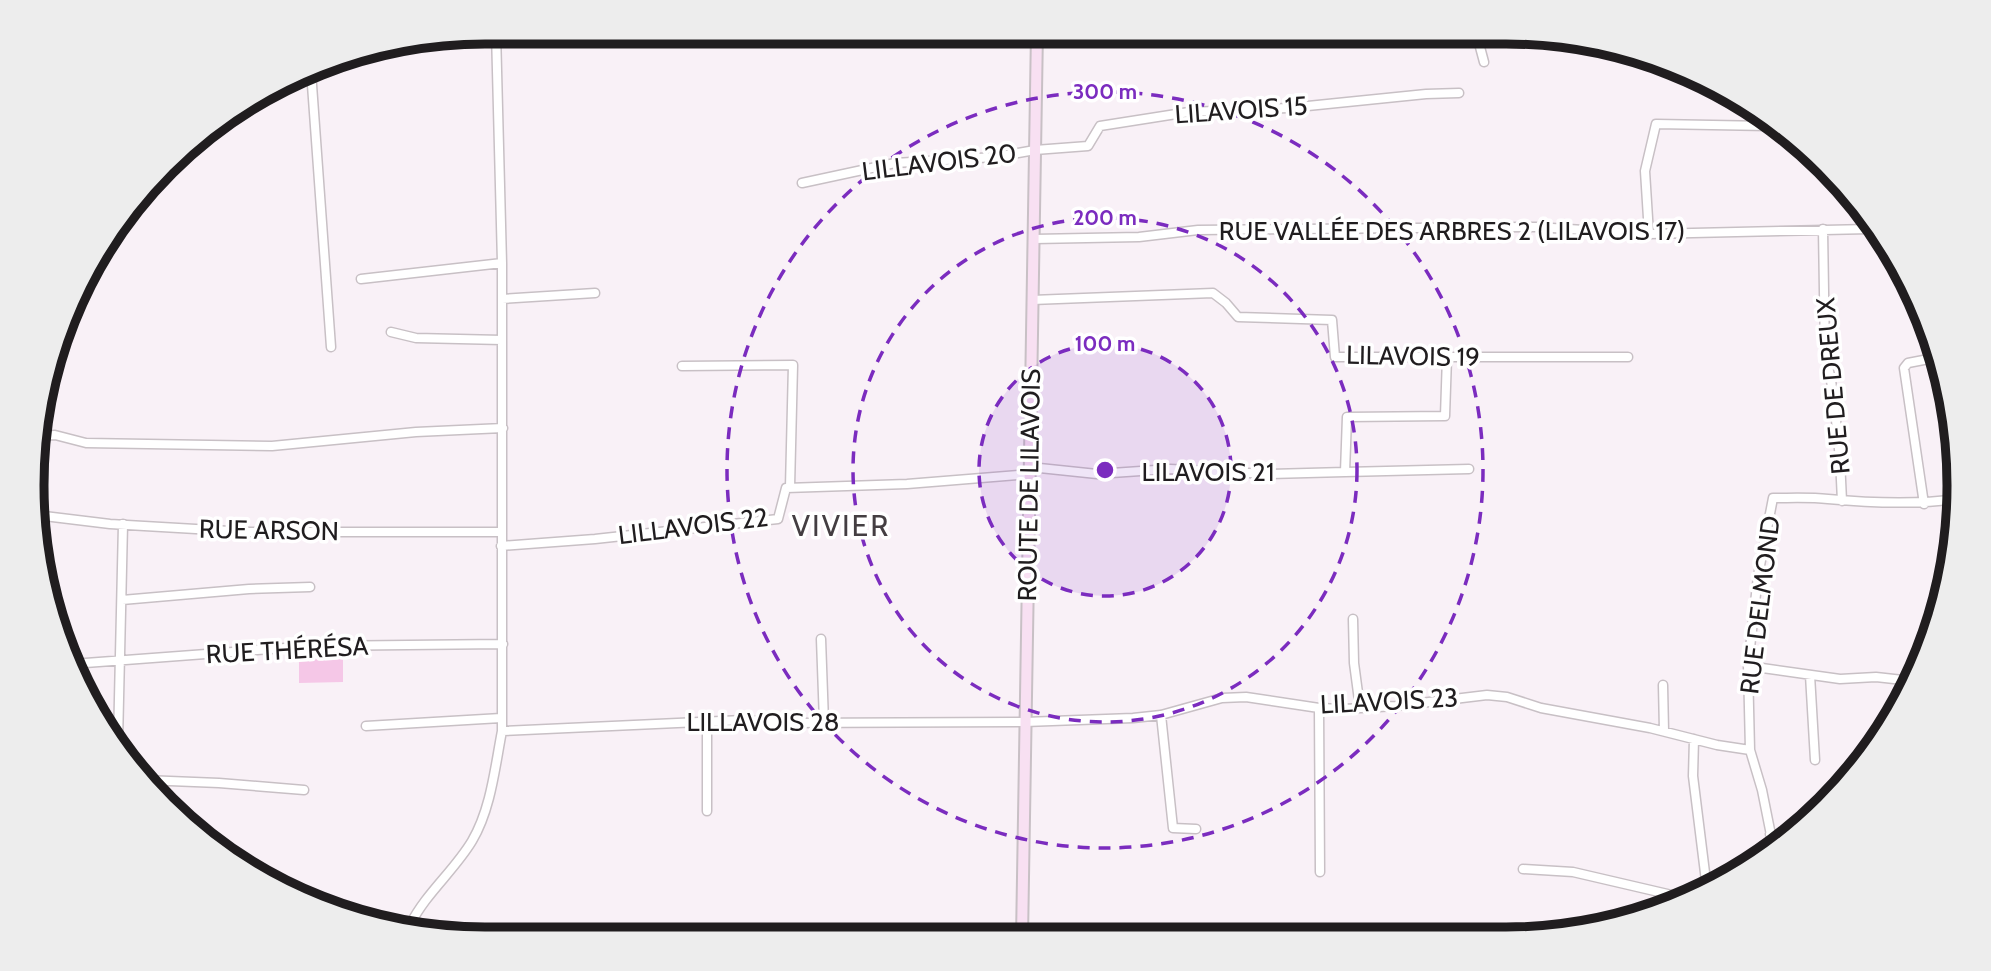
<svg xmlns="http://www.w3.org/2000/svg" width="1991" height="971" font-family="Cabin,sans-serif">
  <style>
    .garden { fill: #f5c7e7 }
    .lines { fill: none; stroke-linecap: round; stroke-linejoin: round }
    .minor-casing { stroke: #c8c0c5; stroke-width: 11 }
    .secondary-casing { stroke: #c8c0c5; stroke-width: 14 }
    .minor { stroke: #fff; stroke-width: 8 }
    .secondary { stroke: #f8e0f2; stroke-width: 10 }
    .ring { fill: none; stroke: #7b2cbf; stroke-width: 3.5; stroke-dasharray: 12 9 }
    .labels { text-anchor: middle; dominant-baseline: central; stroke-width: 7; stroke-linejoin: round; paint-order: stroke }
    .street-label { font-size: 26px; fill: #201d1f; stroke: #fff }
    .quarter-label { font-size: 30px; letter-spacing: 2px; fill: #443e42; stroke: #fff }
    .rim { fill: none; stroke: #201d1f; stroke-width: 9 }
    .centre { fill: #7b2cbf; stroke: #fff; stroke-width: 3.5 }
    .ring-label { font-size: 21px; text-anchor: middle; font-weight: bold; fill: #7b2cbf; stroke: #fff; stroke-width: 7; stroke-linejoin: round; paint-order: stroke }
  </style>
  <rect width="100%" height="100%" fill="#f9f1f7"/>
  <!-- garden -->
  <path class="garden" d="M343 658V682L299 683V659Z"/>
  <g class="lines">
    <defs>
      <path id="minor" d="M1476 32 1484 62
        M311 71 331 347
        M802 183 895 163 995 157 1035 150 1088 146 1100 126 1189 112 1288 108 1426 94 1459 93
        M1823 229 1825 354 1831 380 1836 420 1840 459 1842 501
        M1649 234 1645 171 1656 124 1768 126
        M1034 239 1139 237 1198 230 1536 227 1649 234 1870 229
        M361 279 502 263
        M502 299 595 293
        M1032 300 1213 293 1226 303 1238 317 1332 320 1335 357H1628
        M391 332 416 338 502 340
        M682 366 793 365 790 487
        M39 436 55 435 86 443 272 446 416 432 503 428
        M1030 467 1097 474 1170 469 1268 474 1345 472 1347 417 1445 416 1447 357
        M1345 472 1469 469
        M1924 504 1904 368 1908 363 1934 358
        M36 515 110 524 247 532H502
        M501 546 595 539 778 519 786 488 907 484 1030 474
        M122 600 249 589 310 587
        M1353 619 1354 663 1360 708
        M821 639 824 722
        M72 664 312 646 503 644
        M1748 666 1840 679 1876 677 1912 681
        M1810 675 1815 760
        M1663 685 1664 731
        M1319 708 1320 872
        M1161 715 1173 828 1196 829
        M707 722V811
        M366 726 501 718
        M502 731 743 720 786 723 1025 722 1133 718 1161 715 1222 698 1246 697 1319 708 1343 709 1396 706 1487 695 1507 697 1541 708 1650 728 1717 745 1750 750
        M1694 739 1693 776 1707 889
        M118 742 123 524
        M145 780 219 783 304 790
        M1770 834 1792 835
        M1774 850 1762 790 1750 750 1748 666 1758 576 1773 498C1791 498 1810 497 1828 499 1871 503 1914 505 1957 499
        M1523 869 1573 872 1689 899
        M410 925C426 893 454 871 472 841 491 809 495 767 502 731V263L496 32"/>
      <path id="secondary" d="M1022 938 1037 32"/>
    </defs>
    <!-- minor casing -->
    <use href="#minor" class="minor-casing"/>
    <!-- secondary casing -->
    <use href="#secondary" class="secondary-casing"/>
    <!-- minor -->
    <use href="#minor" class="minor"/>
    <!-- secondary -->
    <use href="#secondary" class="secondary"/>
  </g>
  <!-- distance rings -->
  <circle cx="1105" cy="470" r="126" fill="#7b2cbf" fill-opacity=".12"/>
  <g class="ring">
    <circle cx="1105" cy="470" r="126"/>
    <circle cx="1105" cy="470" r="252"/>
    <circle cx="1105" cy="470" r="378"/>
  </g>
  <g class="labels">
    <!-- street labels -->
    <g class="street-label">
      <text transform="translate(1241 110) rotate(-4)">LILAVOIS 15</text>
      <text transform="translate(939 162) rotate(-7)">LILLAVOIS 20</text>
      <text x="1452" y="231">RUE VALLÉE DES ARBRES 2 (LILAVOIS 17)</text>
      <text transform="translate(1413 356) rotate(1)">LILAVOIS 19</text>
      <text transform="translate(1833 386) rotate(-95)">RUE DE DREUX</text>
      <text x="1208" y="472">LILAVOIS 21</text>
      <text transform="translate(1029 485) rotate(-89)">ROUTE DE LILAVOIS</text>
      <text transform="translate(693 526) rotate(-7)">LILLAVOIS 22</text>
      <text transform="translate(269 530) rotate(1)">RUE ARSON</text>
      <text transform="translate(1760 605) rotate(-83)">RUE DELMOND</text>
      <text transform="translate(287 650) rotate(-3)">RUE THÉRÉSA</text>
      <text transform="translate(1389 701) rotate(-3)">LILAVOIS 23</text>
      <text x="763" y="722">LILLAVOIS 28</text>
    </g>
    <!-- quarter labels -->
    <g class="quarter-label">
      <text x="841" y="525">VIVIER</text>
    </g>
  </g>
  <!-- crop -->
  <path d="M0 0H1991V971H0ZM485 44H1506A441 441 0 0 1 1947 485V486A441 441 0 0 1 1506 927H485A441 441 0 0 1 44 486V485A441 441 0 0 1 485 44Z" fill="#ededed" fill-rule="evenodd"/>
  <path class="rim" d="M485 44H1506A441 441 0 0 1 1947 485V486A441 441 0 0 1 1506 927H485A441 441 0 0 1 44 486V485A441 441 0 0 1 485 44Z"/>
  <circle cx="1105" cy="470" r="10" class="centre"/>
  <g class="ring-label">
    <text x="1105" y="99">300 m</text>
    <text x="1105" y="225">200 m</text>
    <text x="1105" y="351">100 m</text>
  </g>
</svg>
